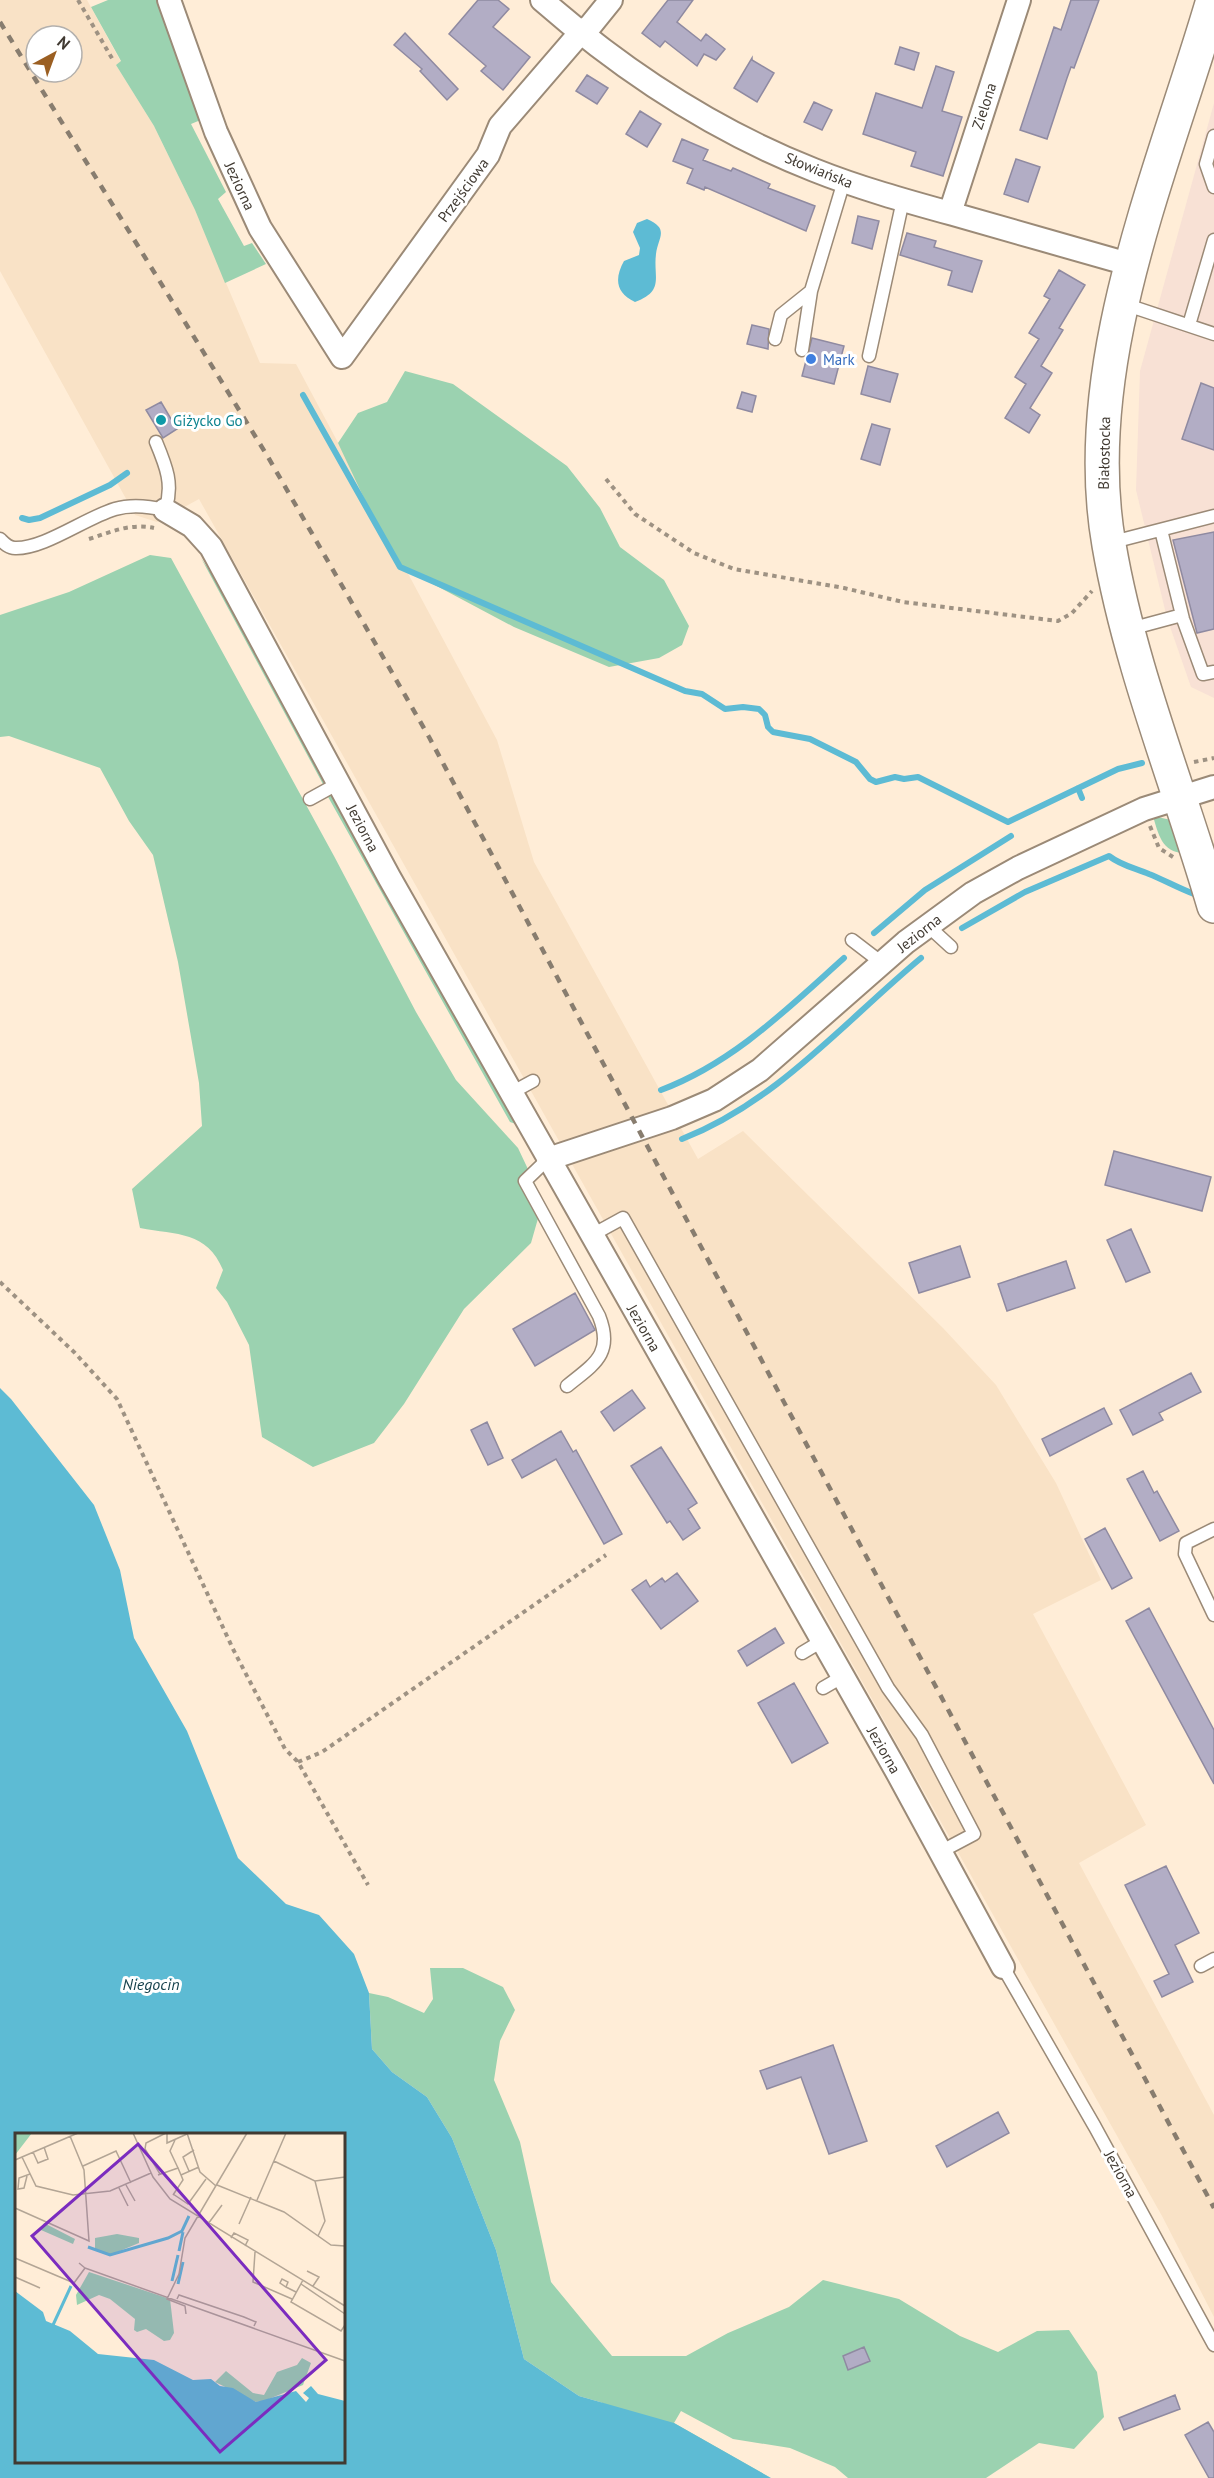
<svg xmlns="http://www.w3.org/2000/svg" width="1214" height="2478" font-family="'PT Sans',sans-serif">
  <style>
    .built { fill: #f9e2c6; fill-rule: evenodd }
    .industrial { fill: #f8e1d5 }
    .green { fill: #9bd2b0 }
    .water { fill: #5dbbd4; fill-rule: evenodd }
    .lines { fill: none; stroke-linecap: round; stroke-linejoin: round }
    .stream { stroke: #5dbbd4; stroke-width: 6 }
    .building { fill: #b2adc5; stroke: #8f8aa1; stroke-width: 1.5 }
    .lane-casing { stroke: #9b8a77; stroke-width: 15 }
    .street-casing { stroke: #9b8a77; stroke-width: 26 }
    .secondary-casing { stroke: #9b8a77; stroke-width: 36 }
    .path { stroke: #9e9283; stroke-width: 4; stroke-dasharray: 4.5 4.5; stroke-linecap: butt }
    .lane { stroke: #fff; stroke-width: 12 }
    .street { stroke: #fff; stroke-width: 22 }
    .secondary { stroke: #fff; stroke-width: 33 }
    .rail { stroke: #887d6f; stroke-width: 4.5; stroke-dasharray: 8 8; stroke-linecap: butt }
    .shop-dot { fill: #3f7fe0; stroke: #fff; stroke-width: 2 }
    .culture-dot { fill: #0f9aa8; stroke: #fff; stroke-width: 2 }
    .labels { text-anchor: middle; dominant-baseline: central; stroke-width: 6; stroke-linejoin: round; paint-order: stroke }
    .street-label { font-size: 15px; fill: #413a32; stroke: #fff }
    .shop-label { font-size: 15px; fill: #366cbe; stroke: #fff; text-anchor: start }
    .culture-label { font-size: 15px; fill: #0d838f; stroke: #fff; text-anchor: start }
    .water-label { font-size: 16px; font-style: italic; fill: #123e49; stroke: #fff }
    .inset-river { fill: none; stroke: #5dbbd4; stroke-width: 3 }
    .inset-road { fill: none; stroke: #b3a595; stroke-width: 1.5 }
    .view { fill: #7b2cbf; fill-opacity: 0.15; stroke: #7b2cbf; stroke-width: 3 }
    .inset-edge { fill: none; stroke: #413a32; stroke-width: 3 }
  </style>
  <rect width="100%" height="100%" fill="#ffedd7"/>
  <!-- built -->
  <path class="built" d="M0 0H87L121 62 116 65 154 126 195 210 260 363 296 364 497 740 534 862 698 1159 743 1131 943 1328 996 1385 1056 1483 1101 1580 1033 1614 1146 1825 1079 1863 1214 2115V2317L1162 2216 199 499 157 522 135 515 0 271ZM36 36H72V72H36Z"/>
  <!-- industrial -->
  <path class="industrial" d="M1214 103V698L1191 687 1167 618 1136 490 1140 371Z"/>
  <!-- green -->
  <path class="green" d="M108 0H157L203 119 191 124 226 192 218 199 244 246 252 243 266 264 225 283 195 210 154 126 116 65 121 61 91 7Z
    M405 371 453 384 567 466 600 508 620 547 664 580 689 626 682 645 659 658 609 667 514 627 401 567 379 530 338 443 358 413 387 402Z
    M150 555 171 558 334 856 416 1012 456 1080 518 1148 543 1201 531 1243 464 1309 404 1404 374 1443 313 1467 262 1437 249 1345 227 1302 216 1288 223 1270C207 1231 177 1235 140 1228L132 1189 202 1126 199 1083 178 962 153 855 129 821 100 768 9 736 0 737V615L69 592Z
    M201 558 233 606 327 781 324 786Z
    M335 794 519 1125 510 1122 327 795Z
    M1153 816 1171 820 1184 853C1162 853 1158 833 1153 816Z
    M430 1968H463L503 1987 515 2010 500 2041 494 2080 520 2142 551 2282 612 2356H686L728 2333 789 2307 823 2280 899 2299 960 2336 998 2352 1037 2331 1069 2330 1097 2372 1104 2417 1074 2449 1039 2443 986 2478H848L835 2467 790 2448 733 2439 681 2411 674 2423 771 2478 600 2402 579 2396 524 2359 496 2250 452 2138 427 2097 392 2072 372 2049 369 1993 388 1997 424 2013 433 1999Z"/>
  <!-- water -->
  <path class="water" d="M647 219C670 229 658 237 656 254 653 277 665 291 635 302 616 293 614 279 624 261L639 255 640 248 633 232 637 223Z
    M0 1388 11 1399 94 1505 120 1570 134 1638 187 1731 238 1858 286 1904 319 1915 354 1954 369 1993 372 2049 392 2072 427 2097 452 2138 496 2250 524 2359 579 2396 674 2423 771 2478H0ZM16 2134H344V2462H16Z"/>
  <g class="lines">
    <!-- stream -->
    <path class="stream" d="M303 395 400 567 685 691 702 694 725 709 743 707 759 709 765 715 768 727 773 732 810 739 856 762 870 779 876 782 895 777 904 779 918 777 1008 822 1118 769 1142 763
      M22 518 29 520 40 518 110 485 127 473
      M1078 788 1082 798
      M962 928 1025 892 1109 856C1122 866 1135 868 1149 874 1164 880 1178 888 1194 894
      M874 933 925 890 1011 836
      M661 1090C733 1063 787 1009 844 958
      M682 1139C777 1102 844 1022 921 958"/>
  </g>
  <!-- building -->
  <path class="building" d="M478 0H498L509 9 493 27 530 57 503 90 481 71 486 66 449 34Z
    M668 0H693L677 22 701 41 706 34 725 49 716 60 704 54 697 66 665 41 660 47 642 33Z
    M1071 0H1099L1074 68 1071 67 1067 78 1047 139 1020 130 1054 27 1061 30Z
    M405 33 458 89 447 100 420 71 422 69 394 45Z
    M900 47 919 53 914 70 895 64Z
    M752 58V60L774 73 757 102 734 88Z
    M936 66 954 72 942 111 962 117 943 176 911 166 916 152 863 134 876 93 922 108Z
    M587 75 608 88 597 104 576 91Z
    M814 102 832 110 822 130 804 122Z
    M640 111 661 124 647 147 626 134Z
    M682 139 708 150 703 160 731 171 733 168 770 184 768 188 815 206 806 231 705 187 704 190 687 183 693 169 673 161Z
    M1016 159 1040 167 1028 202 1004 194Z
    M858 216 879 221 872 249 852 243Z
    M907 233 936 241 934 247 982 261 972 292 948 285 952 271 900 255Z
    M1059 270 1085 285 1059 328 1063 330 1041 366 1052 373 1030 408 1040 415 1029 433 1005 418 1026 384 1015 377 1039 339 1029 333 1050 299 1044 296Z
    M752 325 769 329 768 349 747 344Z
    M812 338 844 346 834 384 802 376Z
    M868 366 898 374 890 402 861 394Z
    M1201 383 1214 388V450L1182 439Z
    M742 392 756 396 752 412 737 408Z
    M161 402 177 429 163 438 146 410Z
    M872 424 890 429 880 465 861 459Z
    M1214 532V629L1197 633 1173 540Z
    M1114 1151 1211 1177 1202 1211 1105 1185Z
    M1131 1229 1150 1272 1126 1282 1107 1240Z
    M960 1246 970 1277 919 1293 909 1263Z
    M1066 1261 1075 1288 1007 1311 998 1284Z
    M575 1293 595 1330 535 1366 513 1329Z
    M1191 1373 1201 1392 1159 1413 1163 1420 1133 1435 1120 1410Z
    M632 1390 645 1408 614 1431 601 1412Z
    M1104 1408 1112 1424 1050 1456 1042 1439Z
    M487 1422 503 1458 488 1465 471 1430Z
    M561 1431 573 1452 576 1450 622 1534 604 1544 556 1459 522 1478 512 1460Z
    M661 1447 697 1503 688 1509 700 1528 683 1540 670 1521 667 1523 631 1466Z
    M1143 1471 1154 1493 1157 1491 1179 1531 1160 1541 1127 1479Z
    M1105 1528 1132 1578 1112 1589 1085 1539Z
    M677 1573 698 1601 661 1629 632 1590 646 1580 650 1587 662 1578 665 1582Z
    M1149 1608 1214 1730V1784L1126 1621Z
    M775 1628 784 1643 747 1666 738 1651Z
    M794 1683 828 1743 792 1763 758 1703Z
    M1166 1866 1199 1933 1175 1945 1193 1982 1162 1997 1154 1981 1169 1974 1125 1885Z
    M833 2045 867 2141 829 2154 801 2077 767 2089 760 2071Z
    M998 2112 1009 2133 947 2167 936 2146Z
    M864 2347 870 2361 848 2370 843 2356Z
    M1175 2395 1180 2409 1124 2430 1119 2418Z
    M1208 2422 1214 2432V2478H1209L1185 2435Z"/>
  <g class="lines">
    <defs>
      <path id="lane" d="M1214 136 1206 164 1214 187
        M1124 304 1214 334
        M1189 325 1214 240
        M775 339 781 315 811 291
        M802 350 811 291 844 181
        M869 356 903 200
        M1161 530 1183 619 1203 674 1214 672
        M0 539C4 543 8 548 15 548 44 549 85 518 115 509 132 504 148 506 165 510 174 485 166 466 156 442
        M1109 543 1214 516
        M1130 629 1182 615
        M310 799 339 783
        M927 925 951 947
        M852 940 882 963
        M511 1093 533 1081
        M548 1159 525 1181 599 1316C614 1354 594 1364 567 1386
        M592 1235 623 1218 888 1688 922 1735 974 1834 940 1852
        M1214 1529 1186 1543 1185 1554 1214 1615
        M802 1653 822 1641
        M823 1688 842 1677
        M1201 1966 1214 1959
        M1003 1967 1095 2127 1214 2345"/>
      <path id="street" d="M169 0 216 132 260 228 342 357 488 155 500 126 581 32 590 26 611 0
        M542 0C622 70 715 131 814 170 859 188 906 201 953 214 1013 231 1072 248 1132 265
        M950 213 1019 0
        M165 510 192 526 211 547 389 877 896 1770 1003 1967
        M548 1159 672 1118 714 1100 760 1070 906 942 973 893 1018 868 1144 809 1214 787"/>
      <path id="secondary" d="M1213 0C1163 171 1077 364 1109 545 1130 668 1179 786 1214 906"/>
    </defs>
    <!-- lane casing -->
    <use href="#lane" class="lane-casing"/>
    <!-- street casing -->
    <use href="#street" class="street-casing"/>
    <!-- secondary casing -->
    <use href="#secondary" class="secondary-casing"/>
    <!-- path -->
    <path class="path" d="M78 0 113 60
      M606 479 635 514 694 553 734 569 844 588 903 602 1058 621 1072 613 1092 591
      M89 539C111 532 130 523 154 528
      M1194 762 1214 758
      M1150 826 1159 848 1173 857
      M0 1282 75 1353 117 1399 233 1649 285 1749 298 1762 368 1885
      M298 1762 322 1752 606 1555"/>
    <!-- lane -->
    <use href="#lane" class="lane"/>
    <!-- street -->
    <use href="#street" class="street"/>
    <!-- secondary -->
    <use href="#secondary" class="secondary"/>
    <!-- rail -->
    <path class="rail" d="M0 22 268 457 429 737 1214 2208"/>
  </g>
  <!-- markers -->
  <circle class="shop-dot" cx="811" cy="359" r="6"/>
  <circle class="culture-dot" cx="161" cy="420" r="6"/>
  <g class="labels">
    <!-- street labels -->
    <g class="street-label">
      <text transform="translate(984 106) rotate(-72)">Zielona</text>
      <text transform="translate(819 170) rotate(22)">Słowiańska</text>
      <text transform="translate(240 186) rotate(65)">Jeziorna</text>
      <text transform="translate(463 190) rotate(-54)">Przejściowa</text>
      <text transform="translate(1104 453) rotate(-89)">Białostocka</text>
      <text transform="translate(363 828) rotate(62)">Jeziorna</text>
      <text transform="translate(919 933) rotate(-38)">Jeziorna</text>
      <text transform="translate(644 1328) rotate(60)">Jeziorna</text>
      <text transform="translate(884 1750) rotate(60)">Jeziorna</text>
      <text transform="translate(1121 2174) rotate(61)">Jeziorna</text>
    </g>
    <!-- shop labels -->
    <g class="shop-label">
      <text x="823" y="359">Mark</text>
    </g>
    <!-- culture labels -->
    <g class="culture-label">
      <text x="173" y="420">Giżycko Go</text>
    </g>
    <!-- water labels -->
    <g class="water-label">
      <text x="151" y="1984">Niegocin</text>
    </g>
  </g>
  <!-- overview -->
  <g transform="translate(15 2133)">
    <rect width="330" height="330" fill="#ffedd7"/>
    <path d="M0 0H17L0 22ZM29 90 60 106 58 111 26 97ZM102 101 124 105V110L95 122 80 116V105ZM74 139 155 166 159 200 155 207 149 208 131 196 122 199 119 197 120 186 95 166 84 162 62 172 61 162ZM287 225 296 230 288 252 249 268 241 269 200 249 211 238 238 260 249 262 262 239 282 232Z" fill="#9bd2b0"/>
    <path d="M0 158 28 179 31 188 55 198 83 221 139 227 178 247 196 246 205 253 218 255 241 269 281 258 291 269 294 265 288 260 296 253 303 261 330 268V330H0Z" fill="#5dbbd4"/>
    <path class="inset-river" d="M73 114 95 122 153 105 167 98 174 83M164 118 168 99M157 148 163 122M163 151 168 129M38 192 56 153"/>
    <path class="inset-road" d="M118 0 138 44 155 66 330 173M152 0V10L172 1M172 0 185 39 201 53M160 7 155 18 163 35M18 19 23 30 33 26 29 14M7 24 21 53 58 62 95 58 136 40M0 27 63 0M259 28 300 48 310 88 303 103M68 33 101 18 116 50M174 38 168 24 179 17M145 41 130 16 131 10 151 0M143 42 163 35 166 42 184 34M12 43 9 55 3 56 4 45 15 41M300 48 330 44M111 52 120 68M202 52 269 79 316 112 330 113M104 55 113 73M158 61 173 71 191 46M158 62 168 47 166 42M242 67 271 0M0 75 74 108 69 37 55 3M193 91 207 72M224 91 236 64M216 105 219 100 233 107 230 113M240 119 238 149 277 166M0 125 59 150 70 135 64 130M70 135 330 228M292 138 304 144 298 153M0 144 25 155M288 147 276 169 326 198 330 192M286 151 330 181M271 154 273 149 267 146 265 150 271 154 281 159M162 166 164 162 229 184 241 189 239 193M171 181 170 173 152 166 164 141 170 105 232 0"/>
    <path class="view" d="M123 11 311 227 205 319 17 103Z"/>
    <rect width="330" height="330" class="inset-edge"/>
  </g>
  <!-- north arrow -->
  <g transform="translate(54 54) rotate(41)"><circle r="28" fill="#ffffff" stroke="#b3b0ad" stroke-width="1.5"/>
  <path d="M0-4.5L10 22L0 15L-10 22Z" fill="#9b5f22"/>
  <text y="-9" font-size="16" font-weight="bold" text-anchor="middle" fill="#413a32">N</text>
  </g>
</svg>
